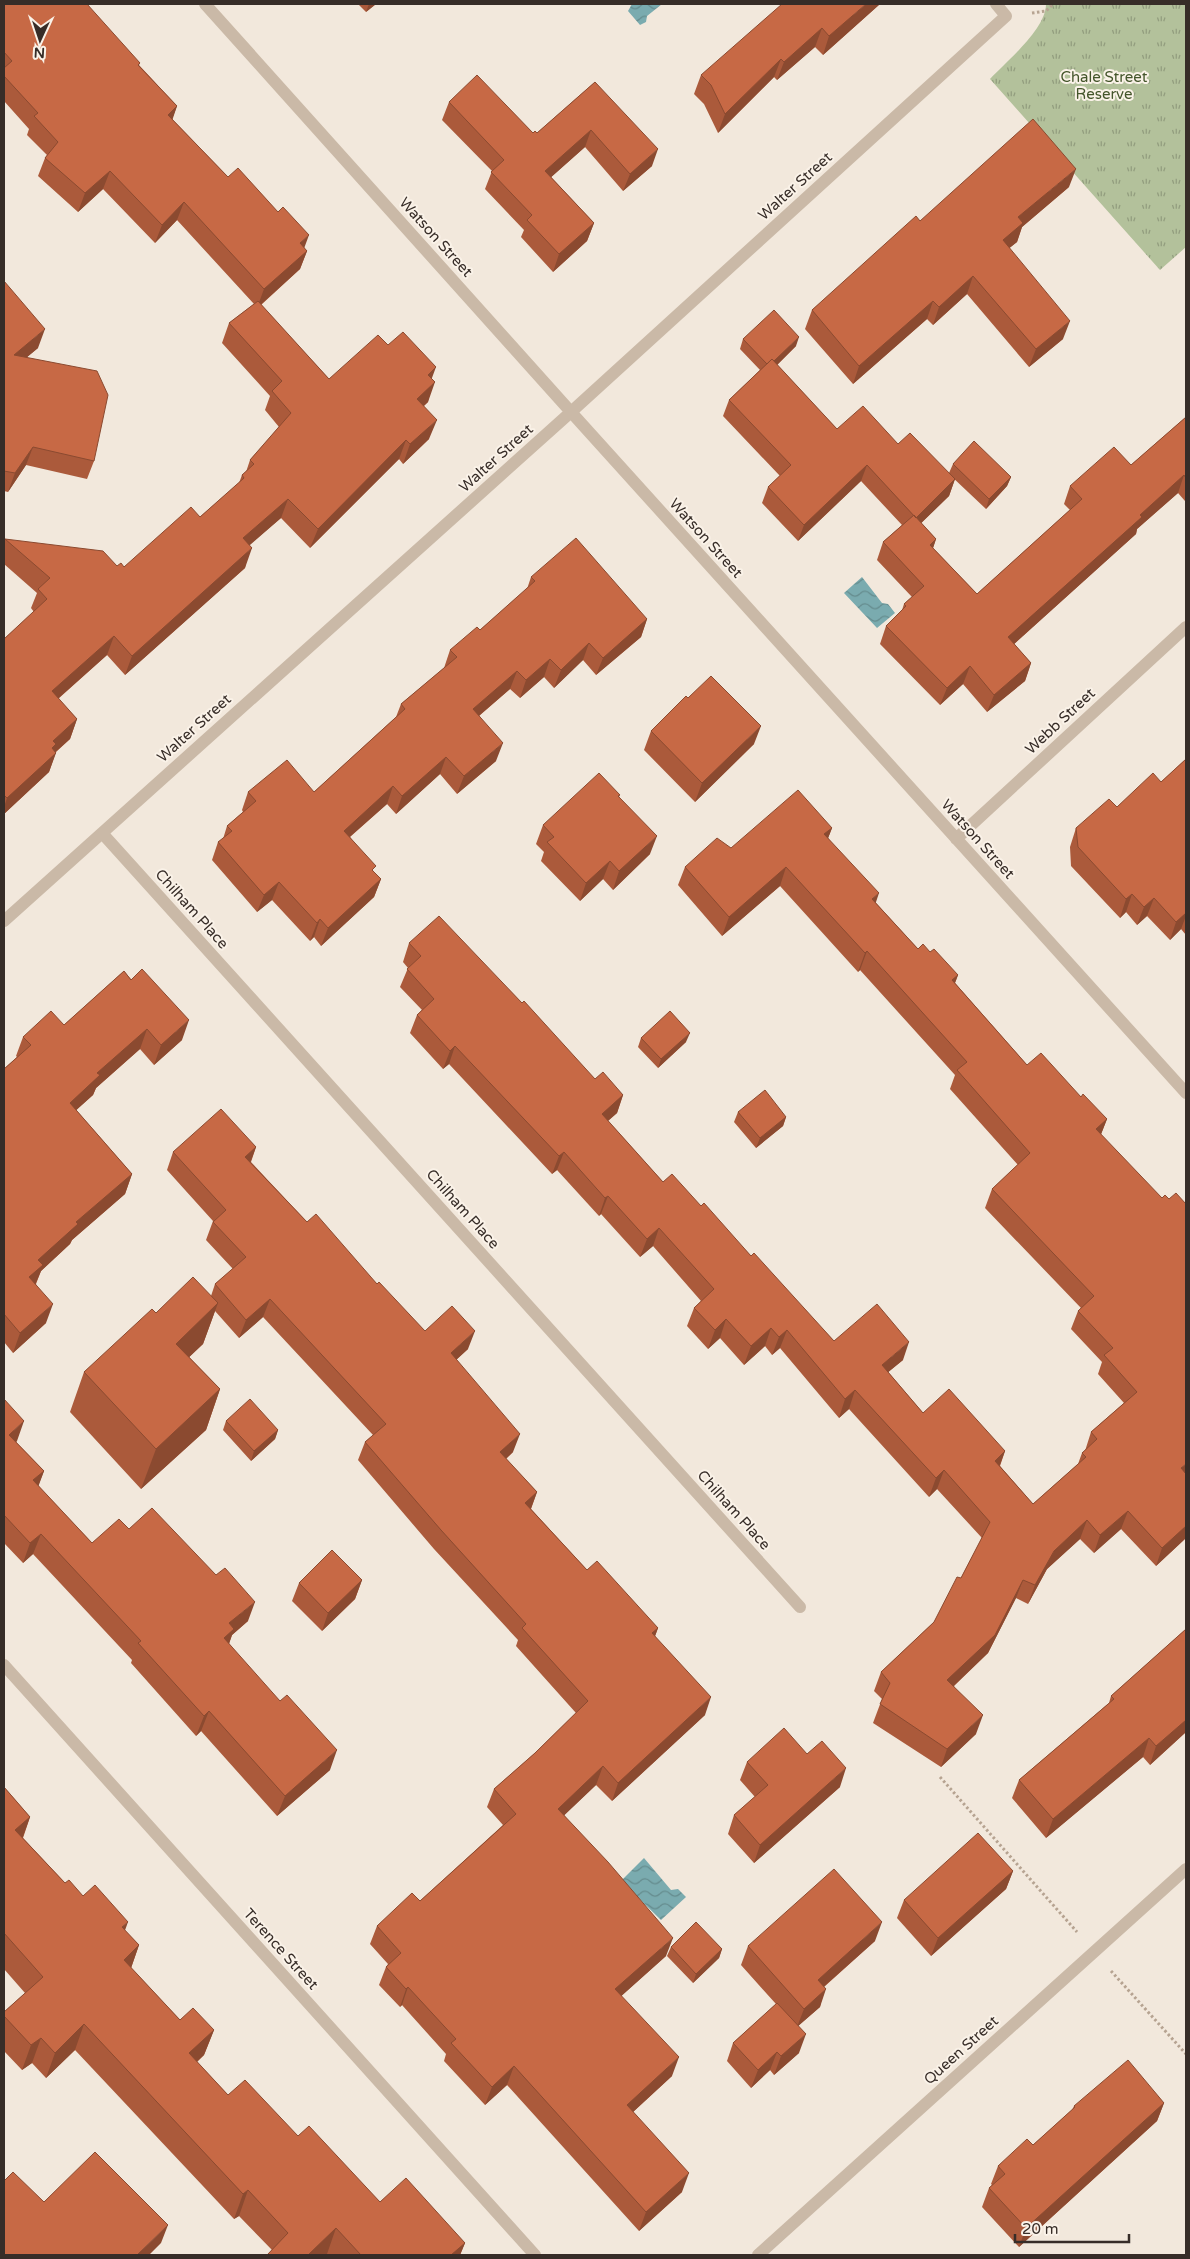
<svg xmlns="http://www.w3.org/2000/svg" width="1190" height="2259" font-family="'Varela Round',sans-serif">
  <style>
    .park { fill: url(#park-tufts) }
    .water { fill: url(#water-waves) }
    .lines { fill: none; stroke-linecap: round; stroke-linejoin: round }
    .path { stroke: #b6a391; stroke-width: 3; stroke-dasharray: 2.5 2.5; stroke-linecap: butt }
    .minor { stroke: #cab9a7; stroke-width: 12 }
    .wall { fill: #ab5a3b }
    .shaded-wall { fill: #8b4a30 }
    .building { fill: #c76945; stroke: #8b4a30 }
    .labels { text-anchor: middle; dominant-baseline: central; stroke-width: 4; stroke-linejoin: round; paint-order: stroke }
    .park-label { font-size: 15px; fill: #44552b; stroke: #faf2e8 }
    .street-label { font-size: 15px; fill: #372d28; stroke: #faf2e8 }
  </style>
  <defs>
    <pattern id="park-tufts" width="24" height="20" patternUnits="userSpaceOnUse" patternTransform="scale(1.25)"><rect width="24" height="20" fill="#b3c19b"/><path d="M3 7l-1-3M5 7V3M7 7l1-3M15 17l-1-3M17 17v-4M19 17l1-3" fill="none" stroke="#929d7e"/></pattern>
    <pattern id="water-waves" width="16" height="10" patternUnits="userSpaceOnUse" patternTransform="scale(1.25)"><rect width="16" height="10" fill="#7aabaf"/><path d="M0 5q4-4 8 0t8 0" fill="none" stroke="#658c8e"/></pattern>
  </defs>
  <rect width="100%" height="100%" fill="#f2e8dc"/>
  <!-- park -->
  <path class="park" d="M1046 4H1186V247L1160 270 990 79C1007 61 1046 29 1046 4Z"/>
  <!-- water -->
  <path class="water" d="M632 4H662L647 16 646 22 640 25 628 11Z
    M862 577 882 603 888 604 895 613 877 628 844 593Z
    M644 1858 671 1890 678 1889 686 1897 661 1920 621 1881Z"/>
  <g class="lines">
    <!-- path -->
    <path class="path" d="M1032 13 1046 11 1053 4
      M940 1777 1077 1932
      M1111 1971 1186 2054"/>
    <!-- minor -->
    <path class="minor" d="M205 4 571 412 1186 1093
      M102 833 800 1607
      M956 839 1186 627
      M4 921 571 412 1006 16 996 4
      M4 1665 535 2255
      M758 2255 1186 1869"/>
  </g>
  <!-- wall -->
  <path class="wall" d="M4 4 140 63 139 65 177 106 172 119 228 177 307 251 300 269 261 305 329 379 388 345 432 378 428 402 424 406 429 439 403 464 399 459 310 548 281 518 249 545 245 568 125 675 107 655 58 699 77 719 70 739 56 752 49 772 4 814V639L34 612 31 608 37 593 4 564V542L5 539 117 566 124 567 200 517 239 483 242 475 246 472 250 460 279 427 265 410 270 396 222 343 229 323 254 304 177 220 155 243 103 189 78 212 38 176 45 158 47 155 27 135 29 129 4 101Z
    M358 4H376L366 12Z
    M880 4 823 55 815 47 777 80 774 77 718 133 704 104 694 94 701 75Z
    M595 82 652 166 623 191 585 147 551 177 594 223 587 241 553 272 521 237 524 230 485 189 492 171 442 120 449 102 533 133H537Z
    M1069 187 1022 227 1017 242 1009 248 1063 339 1029 367 967 294 933 325 927 319 853 384 805 329 812 310 920 221Z
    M4 281 38 348 27 357 94 461 87 479 26 465 8 492 4 491Z
    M743 339 796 346 777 365 837 429 898 444 949 473 953 464 1011 477 1007 486 986 509 950 475 955 479 949 496 921 523 936 539 933 548 977 594 1070 510 1064 504 1070 486 1131 465 1186 417V499L1185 501 1178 493 1137 529 1136 534 1014 644 1031 663 1025 681 987 712 963 684 940 705 880 644 886 626 902 610 904 604 912 597 877 560 883 542 902 525 861 481 798 541 762 503 768 487 780 476 723 416 729 400 760 370 740 349Z
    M531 577 647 619 641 637 596 675 583 660 554 688 544 677 520 698 510 689 479 716 496 761 457 794 440 774 396 814 387 804 350 837 374 872 381 879 374 897 321 946 314 937 310 941 272 900 257 912 212 860 218 842 223 839 227 826 243 812 242 810 248 792H314L396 717 401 704 444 668 450 650 480 630 527 589Z
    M688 698 754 744 695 802 644 750 651 731Z
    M1186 759V935L1181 929 1170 940 1147 916 1137 925 1126 912 1120 918 1071 866 1070 847 1076 828 1117 807 1161 782Z
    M620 795 619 797 650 854 613 890 603 879 580 901 541 861 544 852 536 844 543 825Z
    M832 828 828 838 876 903 918 949 930 952 958 975 955 983 1027 1065 1081 1097 1107 1119 1101 1134 1186 1538 1156 1566 1121 1529 1094 1553 1080 1539 1047 1569 1028 1604 1016 1598 988 1653 954 1686 976 1734 941 1767 873 1723 882 1699 874 1691 881 1672 934 1622 961 1578 982 1538 937 1489 929 1497 849 1409 839 1418 780 1348 772 1355 765 1346 744 1365 720 1338 708 1349 687 1326 694 1308 701 1301 653 1246 640 1257 601 1214 599 1216 557 1170 552 1174 449 1064 443 1069 410 1033 417 1015 422 1010 400 987 408 968 403 962 409 943 595 1079 623 1095 617 1113 608 1121 663 1182 701 1206 751 1256 834 1341 903 1360 888 1372 923 1413 1005 1451 1000 1466 1033 1504 1078 1464 1082 1453 1085 1451 1091 1432 1124 1403 1098 1374 1102 1362 1071 1329 1078 1311 1081 1308 985 1208 992 1189 1018 1165 950 1089 955 1075 860 970 858 972 780 886 722 936 678 885 685 867 731 848Z
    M124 971 182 1040 154 1065 140 1049 96 1088 93 1095 76 1110 132 1174 125 1194 72 1240 70 1244 41 1271 36 1284 46 1323 13 1353 4 1342V1069L17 1057 16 1056 23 1037 64 1025Z
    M641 1038 686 1042 658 1068 638 1047Z
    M738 1112 786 1117 783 1126 756 1148 734 1122Z
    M256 1147 251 1162 307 1222 377 1284 425 1331 468 1349 456 1360 513 1452 506 1459 537 1492 531 1509 587 1570 658 1628 655 1636 705 1715 612 1801 596 1785 564 1815 666 1956 621 1996 672 2076 633 2112 682 2192 639 2231 507 2085 485 2105 444 2061 446 2054 402 2005 400 2007 379 1985 386 1967 388 1964 370 1944 377 1926 420 1901 503 1825 487 1807 494 1789 535 1753 576 1713 516 1646 518 1640 434 1549 358 1460 365 1442 373 1435 263 1317 239 1338 215 1311 203 1344 189 1357 220 1389 206 1430 141 1489 70 1412 84 1372 156 1313 211 1296 215 1284 233 1269 206 1240 213 1221 167 1170 173 1152Z
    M4 1399 17 1441 16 1442 44 1471 38 1486 92 1543 129 1529 248 1621 232 1635 229 1644 330 1770 277 1816 201 1731 196 1736 131 1663 132 1660 33 1554 23 1563 4 1543Z
    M226 1421 278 1430 275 1439 251 1461 223 1430Z
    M362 1580 355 1599 322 1631 292 1601 299 1583Z
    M1186 1625V1732L1150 1765 1143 1757 1046 1838 1012 1798 1019 1780 1109 1703 1111 1696 1185 1630Z
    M807 1754 840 1787 754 1863 728 1834 734 1815 755 1797 740 1780 747 1762Z
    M4 1787 30 1817 23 1838 65 1883 83 1896 125 1931 139 1945 131 1968 180 2020 214 2030 204 2055 197 2062 228 2095 298 2136 380 2202 465 2243 460 2255H329L327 2254 326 2255H267L272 2250 239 2216 234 2219 75 2050 46 2078 32 2063 22 2070 4 2051V2012L25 1993 4 1969Z
    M1013 1871 1006 1889 931 1956 897 1918 904 1900Z
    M875 1941 824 1987 820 2007 798 2026 799 2053 774 2075 770 2070 751 2088 727 2061 733 2043 776 2004 741 1965 748 1946Z
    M671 1947 722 1949 719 1958 693 1983 667 1956Z
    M1164 2103 1157 2121 1019 2247 982 2207 989 2188 992 2185 991 2184 998 2166 1033 2145 1072 2110 1074 2106Z"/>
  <!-- shaded-wall -->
  <path class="shaded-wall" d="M369 4H376L366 12Z
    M866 4H880L823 55 829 36Z
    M822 28 815 47 777 80 784 62Z
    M781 59 774 77 718 133 725 114Z
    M177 106 171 124 168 115Z
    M591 130 585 147 539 188 545 171Z
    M658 149 652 166 623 191 630 174Z
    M1076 169 1069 187 1022 227 1017 242 996 259 1003 240 1018 217Z
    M110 171 103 189 78 212 85 193Z
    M184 202 177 220 155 243 162 225Z
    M594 223 587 241 553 272 559 254Z
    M309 235 302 254 300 243Z
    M307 251 300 269 257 308 264 289Z
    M973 276 967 294 933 325 939 307Z
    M933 301 927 319 853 384 859 366Z
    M1070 321 1063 339 1029 367 1036 349Z
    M45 329 38 348 8 373 14 355Z
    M799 337 796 346 766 376 769 366Z
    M436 367 429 386 428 375Z
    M435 382 428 402 410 418 417 399Z
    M437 420 429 439 403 464 410 444Z
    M406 440 399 459 310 548 318 529Z
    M33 447 26 465 8 492 15 473Z
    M867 465 861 481 798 541 804 525Z
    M1184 475 1178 493 1137 529 1136 534 1002 655 1008 637 1140 515Z
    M1011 477 1007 486 986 509 989 499Z
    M955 479 949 496 910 534 916 518Z
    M288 499 281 518 235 558 243 538Z
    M936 539 930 557V545Z
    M252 548 245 568 125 675 132 656Z
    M647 619 641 637 596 675 603 658Z
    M114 636 107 655 44 711 52 691Z
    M589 643 583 660 554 688 561 670Z
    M550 659 544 677 520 698 526 680Z
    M1031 663 1025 681 987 712 994 695Z
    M970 666 963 684 940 705 947 688Z
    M517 671 510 689 467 726 473 709Z
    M77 719 70 739 52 755 56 753 49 772 4 814V807L7 798 53 741Z
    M761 726 754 744 695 802 702 783Z
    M503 743 496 761 457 794 464 776Z
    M446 757 440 774 396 814 402 796Z
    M393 786 387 804 337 848 344 831Z
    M832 828 825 846 824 834Z
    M657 836 650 854 613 890 619 871Z
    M610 861 603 879 580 901 586 883Z
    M786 867 780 886 722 936 729 917Z
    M381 879 374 897 321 946 328 928Z
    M279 882 272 900 257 912 264 895Z
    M879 893 873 911 872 899Z
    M1132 894 1126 912 1120 918 1126 899Z
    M1154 898 1147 916 1137 925 1144 907Z
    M1186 913V916L1181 929 1170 940 1176 922Z
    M320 919 314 937 310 941 317 923Z
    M867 951 860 970 858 972 865 953Z
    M958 975 951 993 952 980Z
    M189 1020 182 1040 154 1065 161 1045Z
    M147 1029 140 1049 96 1088 93 1095 62 1123 70 1103 97 1073Z
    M690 1033 686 1042 658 1068 661 1059Z
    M455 1046 449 1064 443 1069 450 1051Z
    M623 1095 617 1113 595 1132 602 1114Z
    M786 1117 783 1126 756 1148 760 1138Z
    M1107 1119 1100 1137 1096 1129Z
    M256 1147 249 1166 245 1157Z
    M564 1152 557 1170 552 1174 559 1156Z
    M132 1174 125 1194 72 1240 70 1244 41 1271 35 1285 29 1277 38 1260 76 1222Z
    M608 1196 601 1214 599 1216 605 1198Z
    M659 1228 653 1246 640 1257 647 1239Z
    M270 1299 263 1317 239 1338 246 1320Z
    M218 1303 203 1344 161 1384 176 1344Z
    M53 1304 46 1323 13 1353 20 1333Z
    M726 1319 720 1338 708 1349 715 1330Z
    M771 1328 765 1346 744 1365 751 1346Z
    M787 1330 780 1348 772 1355 779 1337Z
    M475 1331 468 1349 444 1371 451 1353Z
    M909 1342 903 1360 875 1383 882 1365Z
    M220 1389 206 1430 141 1489 156 1449Z
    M855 1390 849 1409 839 1418 845 1399Z
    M24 1421 17 1441 4 1453 9 1435Z
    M278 1430 275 1439 251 1461 254 1451Z
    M520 1434 513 1452 494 1470 500 1452Z
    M1005 1451 998 1470 995 1461Z
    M1186 1464V1476L1181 1468Z
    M944 1470 937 1489 929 1497 936 1478Z
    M44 1471 37 1490 33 1480Z
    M537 1492 530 1511 525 1503Z
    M1128 1511 1121 1529 1094 1553 1100 1535Z
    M1087 1520 1080 1539 1047 1569 1028 1604 1035 1585 1054 1551Z
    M1186 1526V1538L1156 1566 1162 1548Z
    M41 1534 33 1554 23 1563 30 1543Z
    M362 1580 355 1599 322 1631 328 1613Z
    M1023 1580 1016 1598 988 1653 941 1698 947 1680Z
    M255 1602 248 1621 232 1635 227 1649 217 1658 229 1623Z
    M658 1628 651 1647 652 1633Z
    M711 1697 705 1715 612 1801 618 1783Z
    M209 1711 201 1731 196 1736 204 1716Z
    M983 1715 976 1734 941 1767 947 1749Z
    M1186 1720V1732L1150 1765 1156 1746Z
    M1149 1738 1143 1757 1046 1838 1053 1819Z
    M337 1750 330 1770 277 1816 285 1796Z
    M603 1766 596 1785 552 1827 558 1809Z
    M846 1768 840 1787 754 1863 760 1845Z
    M30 1817 21 1842 15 1830Z
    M1013 1871 1006 1889 931 1956 938 1938Z
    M128 1922 119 1947 122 1927Z
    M882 1922 875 1941 811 1998 818 1980Z
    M673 1938 666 1956 608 2008 615 1989Z
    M139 1945 130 1971 124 1960Z
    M722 1949 719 1958 693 1983 696 1974Z
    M408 1987 402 2005 400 2007 406 1989Z
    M826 1989 820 2007 797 2027 804 2009Z
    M84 2024 75 2050 46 2078 55 2053Z
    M214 2030 204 2055 179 2078 189 2053Z
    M806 2034 799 2053 774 2075 781 2056Z
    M41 2038 32 2063 22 2070 31 2045Z
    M777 2052 770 2070 751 2088 758 2070Z
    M679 2057 672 2076 620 2124 627 2105Z
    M514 2066 507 2085 485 2105 492 2087Z
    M1164 2103 1157 2121 1019 2247 1026 2228Z
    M689 2173 682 2192 639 2231 646 2212Z
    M248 2190 239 2216 234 2219 243 2194Z
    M168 2225 161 2243 149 2255H137Z
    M336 2228 327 2254 326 2255H308Z
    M465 2243 460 2255H451Z"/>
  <!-- building -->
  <path class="building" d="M4 4H87L140 63 138 65 177 106 168 115 228 177 238 168 278 212 283 207 309 235 300 243 307 251 264 289 184 202 162 225 110 171 85 193 45 158 58 142 34 116 38 113 4 76V68L12 61 4 52Z
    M782 4H866L829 36 822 28 784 62 781 59 725 114 711 85 701 75Z
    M477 75 533 133 535 131 537 133 595 82 658 149 630 174 591 130 545 171 594 223 559 254 527 220 532 215 491 172 504 160 449 102Z
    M1033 119 1076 169 1018 217 1023 223 1003 240 1070 321 1036 349 973 276 939 307 933 301 859 366 812 310 916 216 920 221Z
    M4 281 45 329 14 355 97 371 108 395 94 461 33 447 15 473 4 471Z
    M258 301 329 379 378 335 388 345 403 332 436 367 428 375 435 382 417 399 437 420 410 444 406 440 318 529 288 499 243 538 252 548 132 656 114 636 52 691 77 719 53 741 56 744 52 748 56 753 7 798 4 795V639L47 599 38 589 50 578 5 539 103 551 117 566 121 563 124 567 191 507 200 517 244 478 242 475 254 464 250 460 291 413 272 391 282 381 229 323Z
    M774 310 799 337 774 361 772 359 767 364 743 339Z
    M772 359 837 429 863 406 898 444 910 433 955 479 916 518 867 465 804 525 768 487 791 465 729 400Z
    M1186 417V478L1184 475 1140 515 1142 517 1008 637 1031 663 994 695 970 666 947 688 886 626 906 606 904 604 924 586 883 542 914 515 936 539 930 545 977 594 1082 499 1070 486 1114 447 1131 465Z
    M974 441 1011 477 989 499 953 464Z
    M576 538 647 619 603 658 589 643 561 670 550 659 526 680 517 671 473 709 503 743 464 776 446 757 402 796 393 786 344 831 376 866 372 870 381 879 328 928 320 919 317 923 279 882 264 895 218 842 232 831 227 826 256 801 248 792 287 760 314 792 405 709 401 704 457 657 450 650 477 627 480 630 535 581 531 577Z
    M711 676 761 726 702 783 651 731 686 696 688 698Z
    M1186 759V913L1176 922 1154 898 1144 907 1132 894 1126 899 1078 847 1076 828 1109 799 1117 807 1153 773 1161 782Z
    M599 773 620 795 618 796 657 836 619 871 610 861 586 883 547 842 554 837 543 825Z
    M798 790 832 828 824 834 879 893 872 899 918 949 923 944 930 952 934 949 958 975 952 980 1027 1065 1041 1053 1081 1097 1083 1094 1107 1119 1096 1129 1162 1198 1165 1195 1169 1199 1176 1193 1186 1204V1464L1181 1468 1186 1474V1526L1162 1548 1128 1511 1100 1535 1087 1520 1054 1551 1035 1585 1023 1580 995 1635 947 1680 983 1715 947 1749 880 1704 890 1683 881 1672 934 1622 957 1577 961 1578 990 1522 944 1470 936 1478 855 1390 845 1399 787 1330 779 1337 771 1328 751 1346 726 1319 715 1330 694 1308 714 1289 659 1228 647 1239 608 1196 605 1198 564 1152 559 1156 455 1046 450 1051 417 1015 434 999 407 969 421 956 409 943 439 916 522 1003 524 1001 595 1079 603 1072 623 1095 602 1114 663 1182 672 1174 701 1206 704 1203 751 1256 754 1253 834 1341 877 1304 909 1342 882 1365 923 1413 949 1389 1005 1451 995 1461 1033 1504 1086 1457 1082 1453 1097 1439 1091 1432 1137 1392 1104 1355 1113 1348 1078 1311 1094 1296 992 1189 1030 1153 957 1070 967 1062 867 951 865 953 786 867 729 917 685 867 717 838 731 848Z
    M142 969 189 1020 161 1045 147 1029 97 1073 100 1075 70 1103 132 1174 76 1222 78 1224 38 1260 43 1265 29 1277 53 1304 20 1333 4 1314V1069L31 1045 23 1037 51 1011 64 1025 124 971 131 980Z
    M670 1011 690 1033 661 1059 641 1038Z
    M765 1090 786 1117 760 1138 738 1112Z
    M221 1109 256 1147 245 1157 307 1222 316 1214 377 1284 379 1282 425 1331 452 1306 475 1331 451 1353 520 1434 500 1452 537 1492 525 1503 587 1570 597 1561 658 1628 652 1633 711 1697 618 1783 603 1766 558 1809 608 1862 673 1938 615 1989 679 2057 627 2105 689 2173 646 2212 514 2066 492 2087 451 2043 456 2039 408 1987 406 1989 386 1967 401 1953 377 1926 412 1893 420 1901 516 1814 494 1789 535 1753 588 1701 522 1628 526 1624 441 1530 365 1442 386 1424 270 1299 246 1320 215 1284 246 1257 213 1222 226 1210 173 1152Z
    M193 1277 218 1303 176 1344 220 1389 156 1449 84 1372 152 1309 156 1313Z
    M4 1399 24 1421 9 1435 44 1471 33 1480 92 1543 119 1519 129 1529 152 1508 216 1575 225 1568 255 1602 229 1623 234 1629 224 1638 280 1701 287 1695 337 1750 285 1796 209 1711 204 1716 138 1643 141 1641 41 1534 30 1543 4 1515Z
    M250 1399 278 1430 254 1451 226 1421Z
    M332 1550 362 1580 328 1613 299 1583Z
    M1186 1629V1720L1156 1746 1149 1738 1053 1819 1019 1780 1114 1699 1111 1696Z
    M784 1728 807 1754 822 1741 846 1768 760 1845 734 1815 768 1785 747 1762Z
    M4 1787 30 1817 15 1830 65 1883 69 1880 83 1896 95 1885 128 1922 122 1927 139 1945 124 1960 180 2020 193 2008 214 2030 189 2053 228 2095 245 2080 298 2136 309 2126 380 2202 406 2178 465 2243 451 2255H361L336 2228 308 2255H267L288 2233 248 2190 243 2194 84 2024 55 2053 41 2038 31 2045 4 2016V2012L43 1977 4 1933Z
    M978 1833 1013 1871 938 1938 904 1900Z
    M834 1869 882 1922 818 1980 826 1989 804 2009 748 1946Z
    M696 1922 722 1949 696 1974 671 1947Z
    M777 2003 806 2034 781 2056 777 2052 758 2070 733 2043Z
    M1128 2060 1164 2103 1026 2228 989 2188 1005 2174 998 2166 1027 2139 1033 2145 1075 2107 1074 2106Z
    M95 2152 168 2225 137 2255H4V2181L13 2172 44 2202Z"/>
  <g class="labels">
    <!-- park labels -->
    <g class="park-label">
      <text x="1104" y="77">Chale Street<tspan x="1104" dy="17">Reserve</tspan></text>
    </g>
    <!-- street labels -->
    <g class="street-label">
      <text transform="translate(795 186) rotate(-42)">Walter Street</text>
      <text transform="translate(436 237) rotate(48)">Watson Street</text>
      <text transform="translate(496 458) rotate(-42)">Walter Street</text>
      <text transform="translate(706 538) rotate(48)">Watson Street</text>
      <text transform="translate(1060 721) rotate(-43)">Webb Street</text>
      <text transform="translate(194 728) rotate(-42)">Walter Street</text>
      <text transform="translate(978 839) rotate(48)">Watson Street</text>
      <text transform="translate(192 909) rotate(48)">Chilham Place</text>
      <text transform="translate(463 1209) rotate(48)">Chilham Place</text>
      <text transform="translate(734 1510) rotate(48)">Chilham Place</text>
      <text transform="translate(281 1949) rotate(48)">Terence Street</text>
      <text transform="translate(961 2050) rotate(-42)">Queen Street</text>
    </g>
  </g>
  <!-- border -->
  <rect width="1190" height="2259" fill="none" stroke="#372d28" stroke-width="10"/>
  <!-- north arrow -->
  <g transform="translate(40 40) rotate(183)" stroke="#faf2e8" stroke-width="4" paint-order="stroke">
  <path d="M0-4L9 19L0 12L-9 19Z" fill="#372d28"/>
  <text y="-8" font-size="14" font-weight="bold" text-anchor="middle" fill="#372d28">N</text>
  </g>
  <!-- scale -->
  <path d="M1015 2234v8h114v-8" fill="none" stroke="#372d28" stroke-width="2.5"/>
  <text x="1022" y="2234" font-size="15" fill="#372d28" stroke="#faf2e8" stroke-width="4" paint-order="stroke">20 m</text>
</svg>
